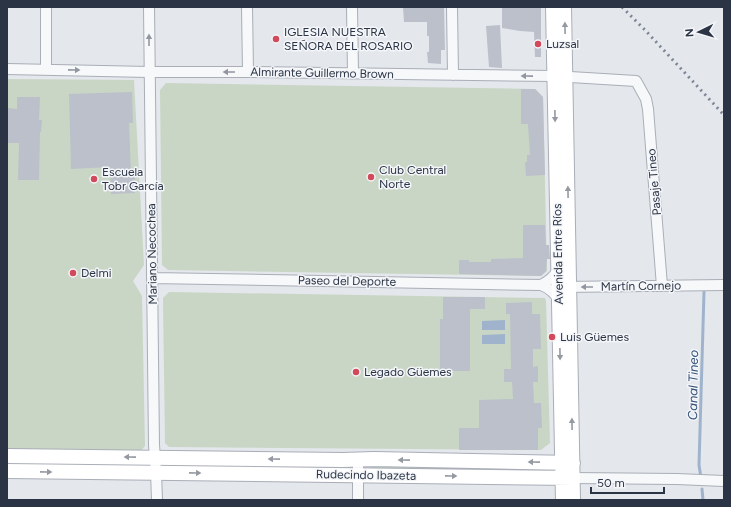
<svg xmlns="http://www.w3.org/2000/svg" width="731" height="507" font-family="Figtree,sans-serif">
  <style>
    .green { fill: #c9d6c5 }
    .water { fill: #9fb4cc }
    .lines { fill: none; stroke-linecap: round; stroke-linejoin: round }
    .stream { stroke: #9fb4cc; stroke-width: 3 }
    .building { fill: #bbc0ca }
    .street-casing { stroke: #a9aeb7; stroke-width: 12 }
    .secondary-casing { stroke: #a9aeb7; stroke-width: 16 }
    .street { stroke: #f7f8fa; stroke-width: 10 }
    .secondary { stroke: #fff; stroke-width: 14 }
    .rail { stroke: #7d8696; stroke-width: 3; stroke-dasharray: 2 4; stroke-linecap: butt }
    .oneway { fill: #959aa2 }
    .oneway2 { fill: #9196a0 }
    .poi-dot { fill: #d1495b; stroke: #f4f6f9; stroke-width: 1.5 }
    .labels { text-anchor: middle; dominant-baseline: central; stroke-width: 3; stroke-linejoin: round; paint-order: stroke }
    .poi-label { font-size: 12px; fill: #2b3445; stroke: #f4f6f9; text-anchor: start }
    .street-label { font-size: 12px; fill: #2b3445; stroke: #f4f6f9 }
    .water-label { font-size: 13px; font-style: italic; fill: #34527a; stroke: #f4f6f9 }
  </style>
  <rect width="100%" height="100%" fill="#e4e7ec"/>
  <!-- green -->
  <path class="green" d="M7 79 134 80 144 265 133 281 142 296 145 446 139 453 7 452Z
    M166 83 535 89 543 97 547 271 541 276 168 270 162 265 160 90Z
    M169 292 545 298 546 301 550 443 541 450H538L169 447 165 443 163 298Z
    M169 463 347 464V470L169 468Z
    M371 466 549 467V473L371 471Z"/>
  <!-- water -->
  <path class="water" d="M505 320V330H482V321Z
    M505 334V344H482V335Z"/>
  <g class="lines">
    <!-- stream -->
    <path class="stream" d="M701 478 699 465 704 292
      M702 489 703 500"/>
  </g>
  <!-- building -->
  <path class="building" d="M403 7 444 8 445 50H441V64L428 63 427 52H429V36H427V22H404Z
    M502 7H541V57H535L534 32 520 31 502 28Z
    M500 25 502 68 489 67 486 26Z
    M521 89H535L543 97 545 175 526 176 525 162H527V155H530L528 124H521Z
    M132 92 133 123H129L131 174H135V193L111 194 110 167 71 169 69 94Z
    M17 97H40L39 120H42L41 132H40L39 180H18L19 143H7V108L17 109Z
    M523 225H545L546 245H549L550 259H547L546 271 541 276 459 274V260H469V262H491V259L523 258Z
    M443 297H485V309H470V371H440V319H443Z
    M532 302V314H540L541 349H533V367L538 366V382H533L534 403H541L542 428H538V450H459V428H479V400L513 399 512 382H504V369H511L510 314H506V303Z"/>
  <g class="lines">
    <defs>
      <path id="street" d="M46 7V70
        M149 7 154 445 156 472 157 500
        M247 7 248 72
        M352 7 353 74
        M452 7 453 75
        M7 69 149 72H248L554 76 636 81 646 99 648 109 662 286
        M558 270C554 277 549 281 541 285 549 288 554 292 559 300
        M152 278 541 285
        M562 287 724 285
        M358 459V500
        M573 478 677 479 724 481"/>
      <path id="secondary" d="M553 7 563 500
        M564 7 573 500
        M7 456 343 460 374 459 573 463
        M7 471 573 478"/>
    </defs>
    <!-- street casing -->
    <use href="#street" class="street-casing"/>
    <!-- secondary casing -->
    <use href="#secondary" class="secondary-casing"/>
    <!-- street -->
    <use href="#street" class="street"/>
    <!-- secondary -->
    <use href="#secondary" class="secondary"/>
    <!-- rail -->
    <path class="rail" d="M622 7 645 30 724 115"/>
  </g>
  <!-- one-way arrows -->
  <defs><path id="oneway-solid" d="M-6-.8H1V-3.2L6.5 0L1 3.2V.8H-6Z"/></defs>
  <g class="oneway">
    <use href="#oneway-solid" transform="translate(565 28) rotate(-91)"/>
    <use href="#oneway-solid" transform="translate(555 116) rotate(89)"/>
    <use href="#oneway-solid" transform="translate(568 192) rotate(-91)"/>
    <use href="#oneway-solid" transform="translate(560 354) rotate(89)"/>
    <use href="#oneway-solid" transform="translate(572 424) rotate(-91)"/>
    <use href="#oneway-solid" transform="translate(130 457) rotate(-179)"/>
    <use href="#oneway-solid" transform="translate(274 459) rotate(-179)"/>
    <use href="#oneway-solid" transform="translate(404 460) rotate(-179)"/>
    <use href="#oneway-solid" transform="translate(534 462) rotate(-179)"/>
    <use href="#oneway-solid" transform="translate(46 472) rotate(1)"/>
    <use href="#oneway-solid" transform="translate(195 473) rotate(1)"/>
    <use href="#oneway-solid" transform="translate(451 476) rotate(1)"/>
  </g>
  <g class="oneway2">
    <use href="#oneway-solid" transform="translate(149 40) rotate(-90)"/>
    <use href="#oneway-solid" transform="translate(74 70) rotate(1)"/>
    <use href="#oneway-solid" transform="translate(229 72) rotate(180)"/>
    <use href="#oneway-solid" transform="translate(527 76) rotate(-179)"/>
    <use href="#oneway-solid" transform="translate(587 287) rotate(180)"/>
  </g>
  <!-- markers -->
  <g class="poi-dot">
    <circle cx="276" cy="39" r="4"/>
    <circle cx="538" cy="44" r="4"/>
    <circle cx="371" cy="177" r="4"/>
    <circle cx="94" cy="179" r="4"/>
    <circle cx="73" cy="273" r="4"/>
    <circle cx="552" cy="337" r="4"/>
    <circle cx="356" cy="372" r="4"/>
  </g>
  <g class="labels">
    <!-- poi labels -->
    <g class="poi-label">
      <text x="284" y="32">IGLESIA NUESTRA<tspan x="284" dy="14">SEÑORA DEL ROSARIO</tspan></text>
      <text x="546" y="44">Luzsal</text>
      <text x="379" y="170">Club Central<tspan x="379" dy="14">Norte</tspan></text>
      <text x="102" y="172">Escuela<tspan x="102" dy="14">Tobr García</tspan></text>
      <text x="81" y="273">Delmi</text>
      <text x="560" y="337">Luis Güemes</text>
      <text x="364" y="372">Legado Güemes</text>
    </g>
    <!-- street labels -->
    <g class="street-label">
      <text transform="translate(322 73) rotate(1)">Almirante Guillermo Brown</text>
      <text transform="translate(654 182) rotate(-95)">Pasaje Tineo</text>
      <text transform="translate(152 254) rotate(-91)">Mariano Necochea</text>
      <text transform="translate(558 254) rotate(-91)">Avenida Entre Ríos</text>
      <text transform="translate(347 281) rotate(1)">Paseo del Deporte</text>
      <text transform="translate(641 286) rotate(-1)">Martín Cornejo</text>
      <text transform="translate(366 475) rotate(1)">Rudecindo Ibazeta</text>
    </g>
    <!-- water labels -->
    <g class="water-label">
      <text transform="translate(693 385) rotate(-89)">Canal Tineo</text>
    </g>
  </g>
  <!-- border -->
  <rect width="731" height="507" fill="none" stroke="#2b3445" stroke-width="16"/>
  <!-- north arrow -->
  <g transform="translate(699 32) rotate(265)" stroke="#f4f6f9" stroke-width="3" paint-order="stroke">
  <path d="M0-3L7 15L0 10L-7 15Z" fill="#2b3445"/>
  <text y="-6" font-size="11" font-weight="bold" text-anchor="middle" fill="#2b3445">N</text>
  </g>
  <!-- scale -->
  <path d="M591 487v6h73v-6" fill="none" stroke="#2b3445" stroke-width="2"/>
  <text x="597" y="487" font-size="12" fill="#2b3445" stroke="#f4f6f9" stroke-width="3" paint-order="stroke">50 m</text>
</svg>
